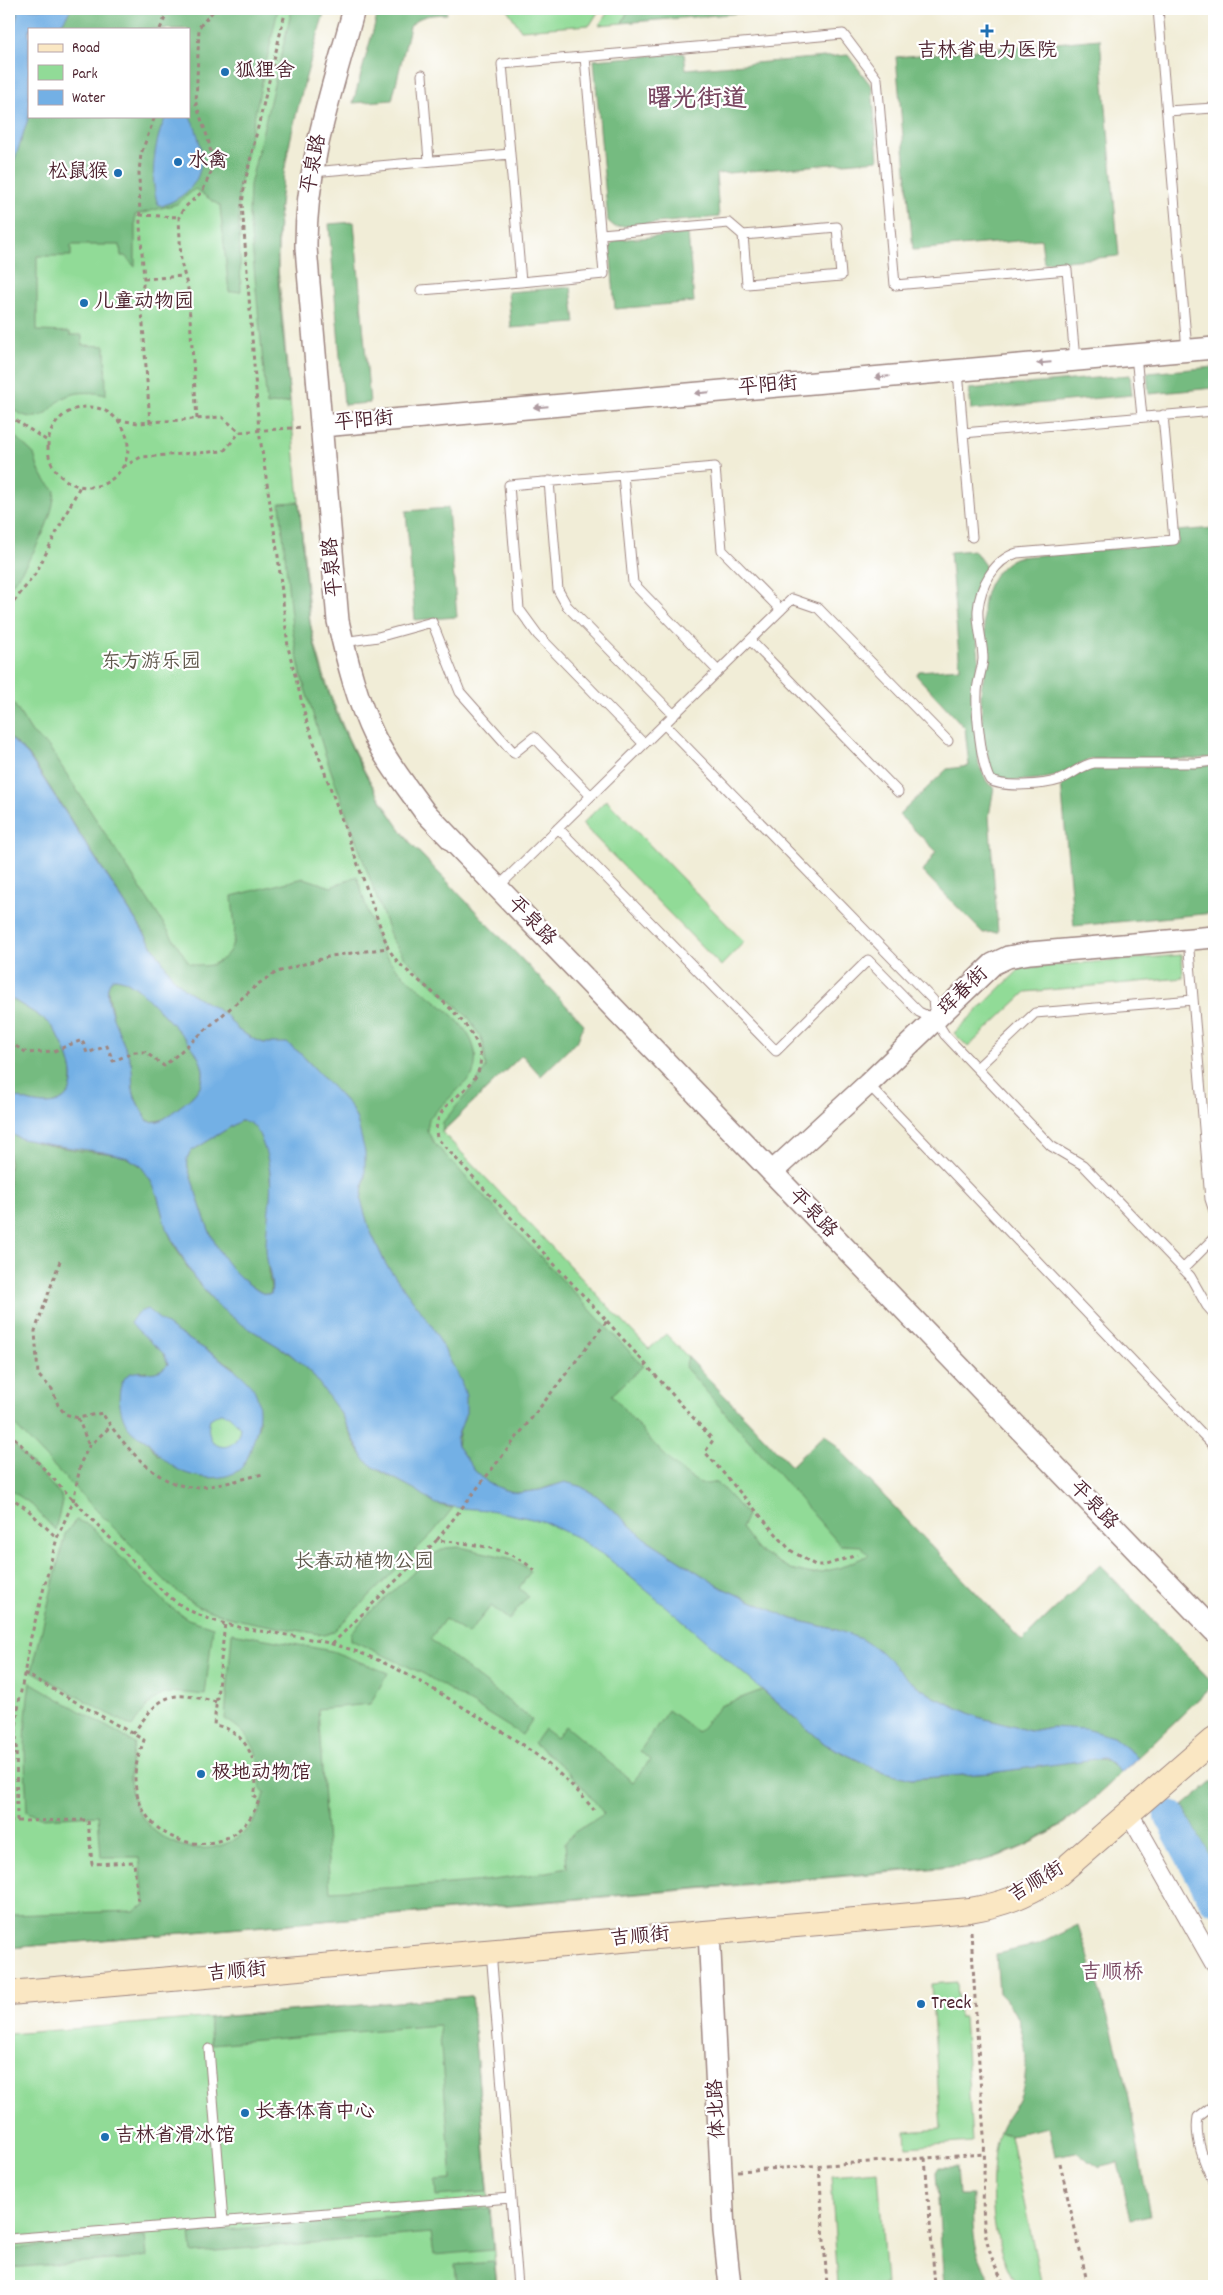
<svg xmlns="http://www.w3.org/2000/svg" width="1223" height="2295" font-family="Dekko,'LXGW WenKai TC',sans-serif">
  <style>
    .green { fill: #91db97; stroke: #6e7d61; fill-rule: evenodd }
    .forest { fill: #74bb80; stroke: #5f6d56; fill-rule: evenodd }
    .water { fill: #73b0e5; stroke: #5e6888; fill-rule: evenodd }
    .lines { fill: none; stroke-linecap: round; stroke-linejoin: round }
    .river { stroke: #73b0e5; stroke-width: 32 }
    .service-casing { stroke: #9e8681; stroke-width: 11 }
    .minor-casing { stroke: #9e8681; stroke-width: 20 }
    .tertiary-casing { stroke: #9e8681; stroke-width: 24 }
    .secondary-casing { stroke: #9e8681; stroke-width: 26 }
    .path { stroke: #9e8681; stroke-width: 3; stroke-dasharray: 4 4; stroke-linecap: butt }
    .service { stroke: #fff; stroke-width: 9 }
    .minor { stroke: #fff; stroke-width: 18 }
    .tertiary { stroke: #fff; stroke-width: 21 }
    .secondary { stroke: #fae7c3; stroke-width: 24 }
    .oneway { fill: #ae9aa0 }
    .poi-dot { fill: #1f6fb2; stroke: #fff; stroke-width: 2 }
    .labels { text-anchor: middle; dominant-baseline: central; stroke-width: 4.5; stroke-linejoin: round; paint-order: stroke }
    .poi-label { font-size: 20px; fill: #4a1f2b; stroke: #fff; text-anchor: start }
    .street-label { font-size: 20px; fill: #4a1f2b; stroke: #fff }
    .park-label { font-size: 20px; fill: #5f574b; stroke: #fff }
    .neighbourhood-label { font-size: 21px; fill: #794761; stroke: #fff }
    .district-label { font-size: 25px; font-weight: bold; fill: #794761; stroke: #fff }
  </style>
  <rect width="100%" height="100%" fill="#fff"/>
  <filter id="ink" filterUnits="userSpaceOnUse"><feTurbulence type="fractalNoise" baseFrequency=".02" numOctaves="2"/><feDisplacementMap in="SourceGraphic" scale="10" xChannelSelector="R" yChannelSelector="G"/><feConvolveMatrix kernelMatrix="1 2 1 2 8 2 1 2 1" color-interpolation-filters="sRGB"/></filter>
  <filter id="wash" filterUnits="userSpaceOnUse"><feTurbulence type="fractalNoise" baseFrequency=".0096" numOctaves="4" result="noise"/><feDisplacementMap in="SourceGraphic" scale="20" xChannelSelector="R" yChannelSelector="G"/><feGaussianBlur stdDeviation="1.12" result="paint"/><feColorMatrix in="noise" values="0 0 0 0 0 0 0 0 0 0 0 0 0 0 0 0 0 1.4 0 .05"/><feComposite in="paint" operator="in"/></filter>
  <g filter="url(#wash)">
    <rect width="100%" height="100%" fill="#f1edd7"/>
    <!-- green -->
    <path class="green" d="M9 9H325C311 61 292 114 284 168 279 201 278 234 278 268L310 622C328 705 361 777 412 845L569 1009 442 1132 649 1349 666 1334 791 1466 825 1434 1022 1641 1100 1565 1214 1684C1185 1711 1157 1739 1128 1766 1100 1793 1072 1822 1037 1840 1007 1856 976 1864 942 1868L9 1948ZM29 29H189V116H29Z
      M507 9H600L590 25 521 30Z
      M610 9H629L622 23 599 25Z
      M606 800 744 942 721 966 582 824Z
      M1182 955 1183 978 1026 992 968 1047 954 1033 1021 968Z
      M957 1982 959 2017H964L972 2142 907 2147 906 2132 941 2129 931 1984Z
      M471 1996 497 2286H9V2034Z
      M1000 2132 1010 2135 1042 2286H1017C995 2247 991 2218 993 2174 994 2160 995 2144 1000 2132Z
      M878 2171 886 2286H838L831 2175Z"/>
    <!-- forest -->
    <path class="forest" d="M9 9H19L9 47Z
      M71 9H278L238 191 241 291 229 292 220 206 195 189 177 204 135 215V267L125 256H121L120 245H71V256H37V331L70 332V335H82V345L105 346 106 395C93 392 80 391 67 396 57 400 53 409 45 414 33 421 17 415 9 405V177L29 116H189V29H58Z
      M292 9H325C305 82 281 155 278 232 275 288 285 346 290 402L267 405 249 214 250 185Z
      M379 9H446L447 14C432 15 419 14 410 27L392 100 353 103Z
      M629 9H789L622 23Z
      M1100 39 1119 256 1044 263 1041 239 913 250 896 57Z
      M684 53 686 69 848 55 872 87 878 160 716 174 719 217 615 227 608 221 594 60Z
      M354 222 370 403 344 405 329 224Z
      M688 234 694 302 615 309 610 246 616 240Z
      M571 287 575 323 511 328 508 292Z
      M1214 367V388L1149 394 1147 373Z
      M1130 375 1132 395 971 410 969 389Z
      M9 431 34 454 38 468 45 480 55 491C52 525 30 561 9 588Z
      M299 502C303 542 304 583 310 623 324 704 363 780 412 845L584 1024 578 1040 541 1076 522 1055 442 1132 443 1122 472 1088 486 1068 483 1042 469 1018 405 958 392 940 326 757 301 675 292 627 280 503Z
      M448 508 457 617 415 620 406 511Z
      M1214 528V757L1196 759H1094C1080 761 1071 770 1059 775 1046 780 1004 783 993 777 985 757 981 716 981 694 981 683 986 672 987 660 988 644 983 627 983 611 983 589 997 564 1018 557L1178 543 1177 531Z
      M974 550 988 570 982 582 974 609 979 659 973 693 979 765 987 782 994 787 989 816 998 932 983 933 923 872 936 851 899 815 947 769 969 766 965 728 916 675 919 671 960 668 950 552Z
      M9 696 32 733 49 747 189 963C200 966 209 968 219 961 242 947 233 919 232 896L304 878 331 887 357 876C365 901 371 929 384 952 405 992 494 1020 472 1076L429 1118 427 1130 434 1143 643 1366 612 1395C630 1415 680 1481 705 1484 708 1484 713 1483 717 1482L747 1515 741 1528 758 1550 790 1569 812 1574 839 1568 869 1555 861 1546 840 1545 685 1367 688 1357 791 1466 825 1434 1022 1641 1100 1565 1214 1684 1138 1757 1113 1737 1051 1727 1030 1731 978 1717 934 1697 910 1681 881 1652 837 1630 792 1619 722 1588 643 1537 597 1496 580 1486H551L540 1490 518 1493 505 1490 488 1483 475 1471 457 1446 460 1428 405 1292 385 1263 369 1228 361 1200 365 1176 357 1120 350 1106 300 1053 287 1044 264 1043 255 1040 238 1030 226 1015 186 990 174 979 29 755 9 737Z
      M1214 765V913L1074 926 1061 783 1094 767Z
      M114 978C122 978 128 982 135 987 145 994 188 1040 195 1051 199 1058 204 1067 203 1076 202 1090 189 1100 178 1108 169 1116 161 1123 148 1121L138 1104 133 1090 131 1062 113 1018 107 986Z
      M9 996C24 1009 47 1016 57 1034 64 1046 74 1067 72 1082 68 1115 27 1104 9 1093Z
      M240 1121C283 1118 269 1242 268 1268 268 1277 272 1285 271 1294 262 1295 258 1290 250 1285 212 1260 202 1209 188 1168L187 1159 190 1152Z
      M9 1133C31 1143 57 1147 82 1151 101 1153 123 1152 139 1165 157 1178 159 1207 166 1226 172 1243 183 1261 193 1276 206 1294 222 1311 241 1323 264 1339 289 1350 309 1370 321 1383 334 1401 342 1416 349 1430 355 1448 365 1459 377 1473 398 1479 413 1488 428 1497 436 1506 453 1508L432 1534 333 1632 324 1635 313 1633C280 1627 235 1622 205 1609 178 1598 156 1571 136 1550 92 1507 51 1463 9 1419ZM147 1310 175 1331 234 1367 260 1422 242 1467 158 1455 145 1439 132 1432 123 1416 140 1371C153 1374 159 1374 168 1364L164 1354 154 1344Z
      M9 1440 61 1495 62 1502 55 1530 31 1504 9 1489Z
      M76 1520 89 1525 170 1607 188 1619 213 1627 205 1695C162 1690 157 1690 132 1727L32 1671 65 1534Z
      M460 1547 513 1559 531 1571 519 1588 528 1596 509 1620 491 1606 468 1634 445 1619 430 1639 532 1720 522 1735 424 1674 351 1640V1633L372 1610 434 1554 446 1548Z
      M232 1633 332 1651 388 1673 370 1704 318 1709 330 1891C409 1886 489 1885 567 1868L565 1843 573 1833 604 1814C583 1785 563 1765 534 1743L544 1729 556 1738 565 1726 633 1782 650 1760 640 1751 668 1710 698 1732 720 1706 762 1690 825 1744 878 1770 911 1779 990 1773 1091 1759C1105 1758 1112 1762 1121 1773 1071 1822 1034 1850 964 1865L9 1948V1915L134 1911 145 1905 139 1857H101L98 1815 43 1818 27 1812C25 1768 23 1726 30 1682L135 1743C132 1755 129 1768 130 1781 136 1861 250 1876 265 1792L260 1788C263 1757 252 1734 225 1719Z
      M1214 1780V1864L1183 1806Z
      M1078 1925 1111 2027 1128 2092 1150 2216 1131 2220 1118 2162 1101 2166 1100 2168 1076 2152 1055 2156 1049 2127 1010 2135 1000 2132C1005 2118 1016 2108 1021 2094 1032 2062 1025 2016 999 1993L996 1954 1037 1945Z
      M471 1996 488 2192 436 2196 435 2181 452 2180 439 2025 211 2044 209 2018Z
      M939 2167H957L959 2195H973C971 2228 974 2259 995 2286H944L936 2172Z
      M490 2208 493 2250 434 2255 431 2233 192 2253 190 2233Z
      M145 2237 147 2257 9 2268V2249Z
      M494 2262 497 2286H457L455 2265Z"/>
    <!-- water -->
    <path class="water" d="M19 9H71L58 29H29V116L9 177V47Z
      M167 116H189C195 124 198 135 200 145 206 176 191 195 162 206L158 204C149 182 154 136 167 116Z
      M9 737 28 755 174 979 186 990 226 1015 238 1030 255 1040 264 1043H287L300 1053 350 1106 357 1120 365 1152V1176L361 1200 369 1228 385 1263 432 1326 461 1381 466 1396V1413L456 1440 457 1446 475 1471 488 1483 505 1490 518 1493 540 1490 565 1482 580 1486 597 1496 643 1537 722 1588 792 1619 837 1630 861 1639 881 1652 910 1681 934 1697 978 1717 1030 1731 1051 1727 1085 1729 1113 1737 1138 1757 1121 1773 1113 1764 1103 1758 990 1773 911 1779 878 1770 825 1744 665 1606 609 1559 576 1537 542 1521 489 1510 460 1508 436 1504 416 1490 375 1468 364 1459 341 1414 310 1371 289 1353 240 1323 218 1306 193 1276 166 1228 157 1194 150 1179 140 1165 128 1158 110 1153 51 1145 22 1139 9 1133V1093C27 1104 68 1115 72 1082 74 1067 64 1046 57 1034 47 1016 24 1009 9 996ZM114 978C122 978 128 982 135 987 145 994 188 1040 195 1051 199 1058 204 1067 203 1076 202 1090 189 1100 178 1108 168 1116 161 1124 148 1121 142 1111 135 1101 133 1090 132 1081 133 1072 131 1063 127 1046 94 990 114 978ZM240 1121C252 1120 257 1129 261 1139 279 1184 266 1205 266 1249 266 1264 274 1280 271 1294 262 1295 257 1290 250 1285 212 1259 202 1209 188 1168L187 1159 190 1152Z
      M147 1309C157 1317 167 1326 177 1332 203 1349 231 1362 251 1385 262 1399 260 1420 255 1436 252 1445 248 1460 242 1467 228 1483 193 1479 177 1469 165 1462 156 1451 147 1441 142 1436 135 1436 131 1431 121 1419 115 1395 123 1381 133 1361 152 1383 168 1364L164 1354 130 1323 137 1313ZM220 1413 229 1415 240 1427C237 1458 201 1450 210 1419Z"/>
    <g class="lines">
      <!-- river -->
      <path class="river" d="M1170 1816 1214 1898"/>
    </g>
  </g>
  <g filter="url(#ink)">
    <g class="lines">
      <defs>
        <path id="service" d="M1158 9 1187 350
          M422 75 429 161
          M1167 111 1214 108
          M510 154 521 282 604 274 585 57
          M313 172 510 154 502 64 843 34 877 79 895 285 1067 270 1075 360
          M837 227 841 276 747 284 743 235Z
          M601 234 729 223 743 235
          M421 290 521 282
          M1136 355 1142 417
          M958 371 963 433 1214 411
          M1163 415 1174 540 1017 553C994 560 980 586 978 610 977 626 983 643 983 659 982 671 977 682 977 693 976 712 981 765 990 780 1003 788 1044 785 1059 780 1072 775 1081 765 1094 763H1196L1214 761
          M963 433 972 537
          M623 475 633 583 718 671
          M549 481 558 590 567 606 674 715
          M750 640 898 792
          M343 642 378 637 432 622 460 692 514 753 534 737 591 796
          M664 724 933 1000 935 1019 945 1035 1051 1146 1083 1165 1190 1276 1207 1306 1214 1314
          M644 744 538 635 519 609 509 485 715 467 722 550 781 610
          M558 828 776 1051 868 960 919 1012 934 1019
          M498 887 792 599 818 608 948 741
          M1188 939 1210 1199 1214 1211
          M977 1068 1035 1013 1193 1000
          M868 1084 1214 1446
          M1183 1269 1214 1238
          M491 1951 518 2286
          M209 2049 223 2221
          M1214 2105 1198 2117C1194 2139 1205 2164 1214 2183
          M9 2239 510 2198"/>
        <path id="minor" d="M1129 1813 1214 1963"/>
        <path id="tertiary" d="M354 9C333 87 305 166 306 248L338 621C347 661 357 701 375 738 388 764 407 787 424 811L1214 1631
          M322 426 1214 348
          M772 1172 868 1084 993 964 1008 957 1030 953 1214 937
          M709 1932 724 2231 730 2286"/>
        <path id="secondary" d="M9 1993 970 1910C1005 1904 1023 1896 1054 1878L1214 1739"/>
      </defs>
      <!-- service casing -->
      <use href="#service" class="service-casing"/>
      <!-- minor casing -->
      <use href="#minor" class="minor-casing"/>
      <!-- tertiary casing -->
      <use href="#tertiary" class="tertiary-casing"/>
      <!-- secondary casing -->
      <use href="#secondary" class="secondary-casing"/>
      <!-- path -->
      <path class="path" d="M286 9 245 182 242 204 259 431 278 556 288 647 307 723 388 948C392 954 396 961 402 966 425 988 497 1036 477 1074 464 1099 431 1104 437 1138L607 1321 437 1540
        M160 29 169 9
        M140 215 179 217
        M144 279 183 276
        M48 447a40 40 0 1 1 80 0a40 40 0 1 1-80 0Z
        M9 416 49 442
        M197 419 188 289 181 262 179 217 184 208 202 192 212 170V158L208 139 196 104 199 27 215 9
        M118 420 138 423 222 417 240 432 304 427
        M150 423 141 297 144 279 140 226 139 172 141 154 155 116
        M123 467 141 457 224 451 240 432
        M9 608 36 573 80 486
        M9 1042 27 1053 54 1051 82 1040 87 1053 107 1046 113 1061 135 1052H145L164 1066 258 984 277 972 331 956 388 948
        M60 1261 35 1331 38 1375 52 1389 58 1405 65 1414 78 1418 102 1413C121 1442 157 1488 195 1487 218 1487 241 1479 263 1474
        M607 1321 713 1440 705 1452 790 1550 815 1565H826L857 1555
        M78 1418 89 1446
        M9 1432C49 1474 88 1516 129 1557 147 1575 166 1598 189 1610 232 1633 285 1631 332 1644 379 1656 420 1681 461 1706 513 1738 555 1762 594 1810
        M9 1496 27 1509 57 1538
        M332 1644 437 1540C470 1544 510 1546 536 1572
        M24 1673 144 1740C140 1752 135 1764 135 1777 135 1849 234 1871 259 1800L254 1796C261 1766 248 1730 214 1725L225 1623
        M133 1734C160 1695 168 1689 216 1702
        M9 1736 16 1734
        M17 1821 88 1820 92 1864 134 1862 138 1902
        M9 1822 17 1821 16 1729 19 1702 31 1637 57 1538 73 1502 81 1462 89 1446 111 1426
        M971 1931C975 1999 979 2067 984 2135 987 2194 972 2232 1006 2286
        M925 2158 935 2286
        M1060 2163 1088 2286
        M819 2166 827 2286
        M738 2171 985 2154"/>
      <!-- service -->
      <use href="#service" class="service"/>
      <!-- minor -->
      <use href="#minor" class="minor"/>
      <!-- tertiary -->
      <use href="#tertiary" class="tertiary"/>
      <!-- secondary -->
      <use href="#secondary" class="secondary"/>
    </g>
    <!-- one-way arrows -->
    <defs><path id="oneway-solid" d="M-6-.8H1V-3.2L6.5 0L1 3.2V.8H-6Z" transform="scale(1.25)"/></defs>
    <g class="oneway">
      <use href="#oneway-solid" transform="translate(1044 363) rotate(175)"/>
      <use href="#oneway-solid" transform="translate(882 377) rotate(175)"/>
      <use href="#oneway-solid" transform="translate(702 393) rotate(175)"/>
      <use href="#oneway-solid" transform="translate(541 407) rotate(175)"/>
    </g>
  </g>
  <!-- markers -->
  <g class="poi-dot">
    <path d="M984.5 23.5h5v5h5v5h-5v5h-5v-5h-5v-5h5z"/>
    <circle cx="225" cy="72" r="5"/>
    <circle cx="178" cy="162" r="5"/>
    <circle cx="118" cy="173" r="5"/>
    <circle cx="84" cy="303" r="5"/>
    <circle cx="201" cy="1774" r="5"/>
    <circle cx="921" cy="2004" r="5"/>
    <circle cx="245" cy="2113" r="5"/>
    <circle cx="105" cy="2137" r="5"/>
  </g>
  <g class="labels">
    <!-- poi labels -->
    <g class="poi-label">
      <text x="987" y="52" text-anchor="middle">吉林省电力医院</text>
      <text x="235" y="72">狐狸舍</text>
      <text x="188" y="162">水禽</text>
      <text x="108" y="173" text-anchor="end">松鼠猴</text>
      <text x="94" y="303">儿童动物园</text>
      <text x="211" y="1774">极地动物馆</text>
      <text x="931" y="2004">Treck</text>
      <text x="255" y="2113">长春体育中心</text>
      <text x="115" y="2137">吉林省滑冰馆</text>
    </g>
    <!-- street labels -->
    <g class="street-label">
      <text transform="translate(315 164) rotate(-79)">平泉路</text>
      <text transform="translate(768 387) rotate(-5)">平阳街</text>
      <text transform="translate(364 422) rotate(-5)">平阳街</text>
      <text transform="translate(334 567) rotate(-95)">平泉路</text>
      <text transform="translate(531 922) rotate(46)">平泉路</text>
      <text transform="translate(964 992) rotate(-44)">珲春街</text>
      <text transform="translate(812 1214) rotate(46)">平泉路</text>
      <text transform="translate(1093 1506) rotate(46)">平泉路</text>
      <text transform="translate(1037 1883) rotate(-31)">吉顺街</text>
      <text transform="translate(640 1938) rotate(-5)">吉顺街</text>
      <text transform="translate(237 1973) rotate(-5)">吉顺街</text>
      <text transform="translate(718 2109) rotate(-93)">体北路</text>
    </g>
    <!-- park labels -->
    <g class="park-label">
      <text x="151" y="663">东方游乐园</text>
      <text x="364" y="1563">长春动植物公园</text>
    </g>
    <!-- neighbourhood labels -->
    <g class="neighbourhood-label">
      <text x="1112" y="1974">吉顺桥</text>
    </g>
    <!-- district labels -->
    <g class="district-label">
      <text x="697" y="101">曙光街道</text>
    </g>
  </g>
  <!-- margin -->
  <rect width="1223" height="2295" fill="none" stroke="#fff" stroke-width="30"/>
  <!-- legend -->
  <rect x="28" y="28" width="162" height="90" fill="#ffffff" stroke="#b7a5aa"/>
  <rect x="38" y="44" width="25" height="8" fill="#fae7c3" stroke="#b7a5aa"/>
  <text x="72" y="52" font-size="15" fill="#4a1f2b">Road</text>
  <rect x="38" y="65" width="25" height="15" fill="#91db97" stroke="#b7a5aa"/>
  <text x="72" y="78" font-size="15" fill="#4a1f2b">Park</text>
  <rect x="38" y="90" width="25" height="15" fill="#73b0e5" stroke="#b7a5aa"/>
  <text x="72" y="102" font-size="15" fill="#4a1f2b">Water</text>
</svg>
